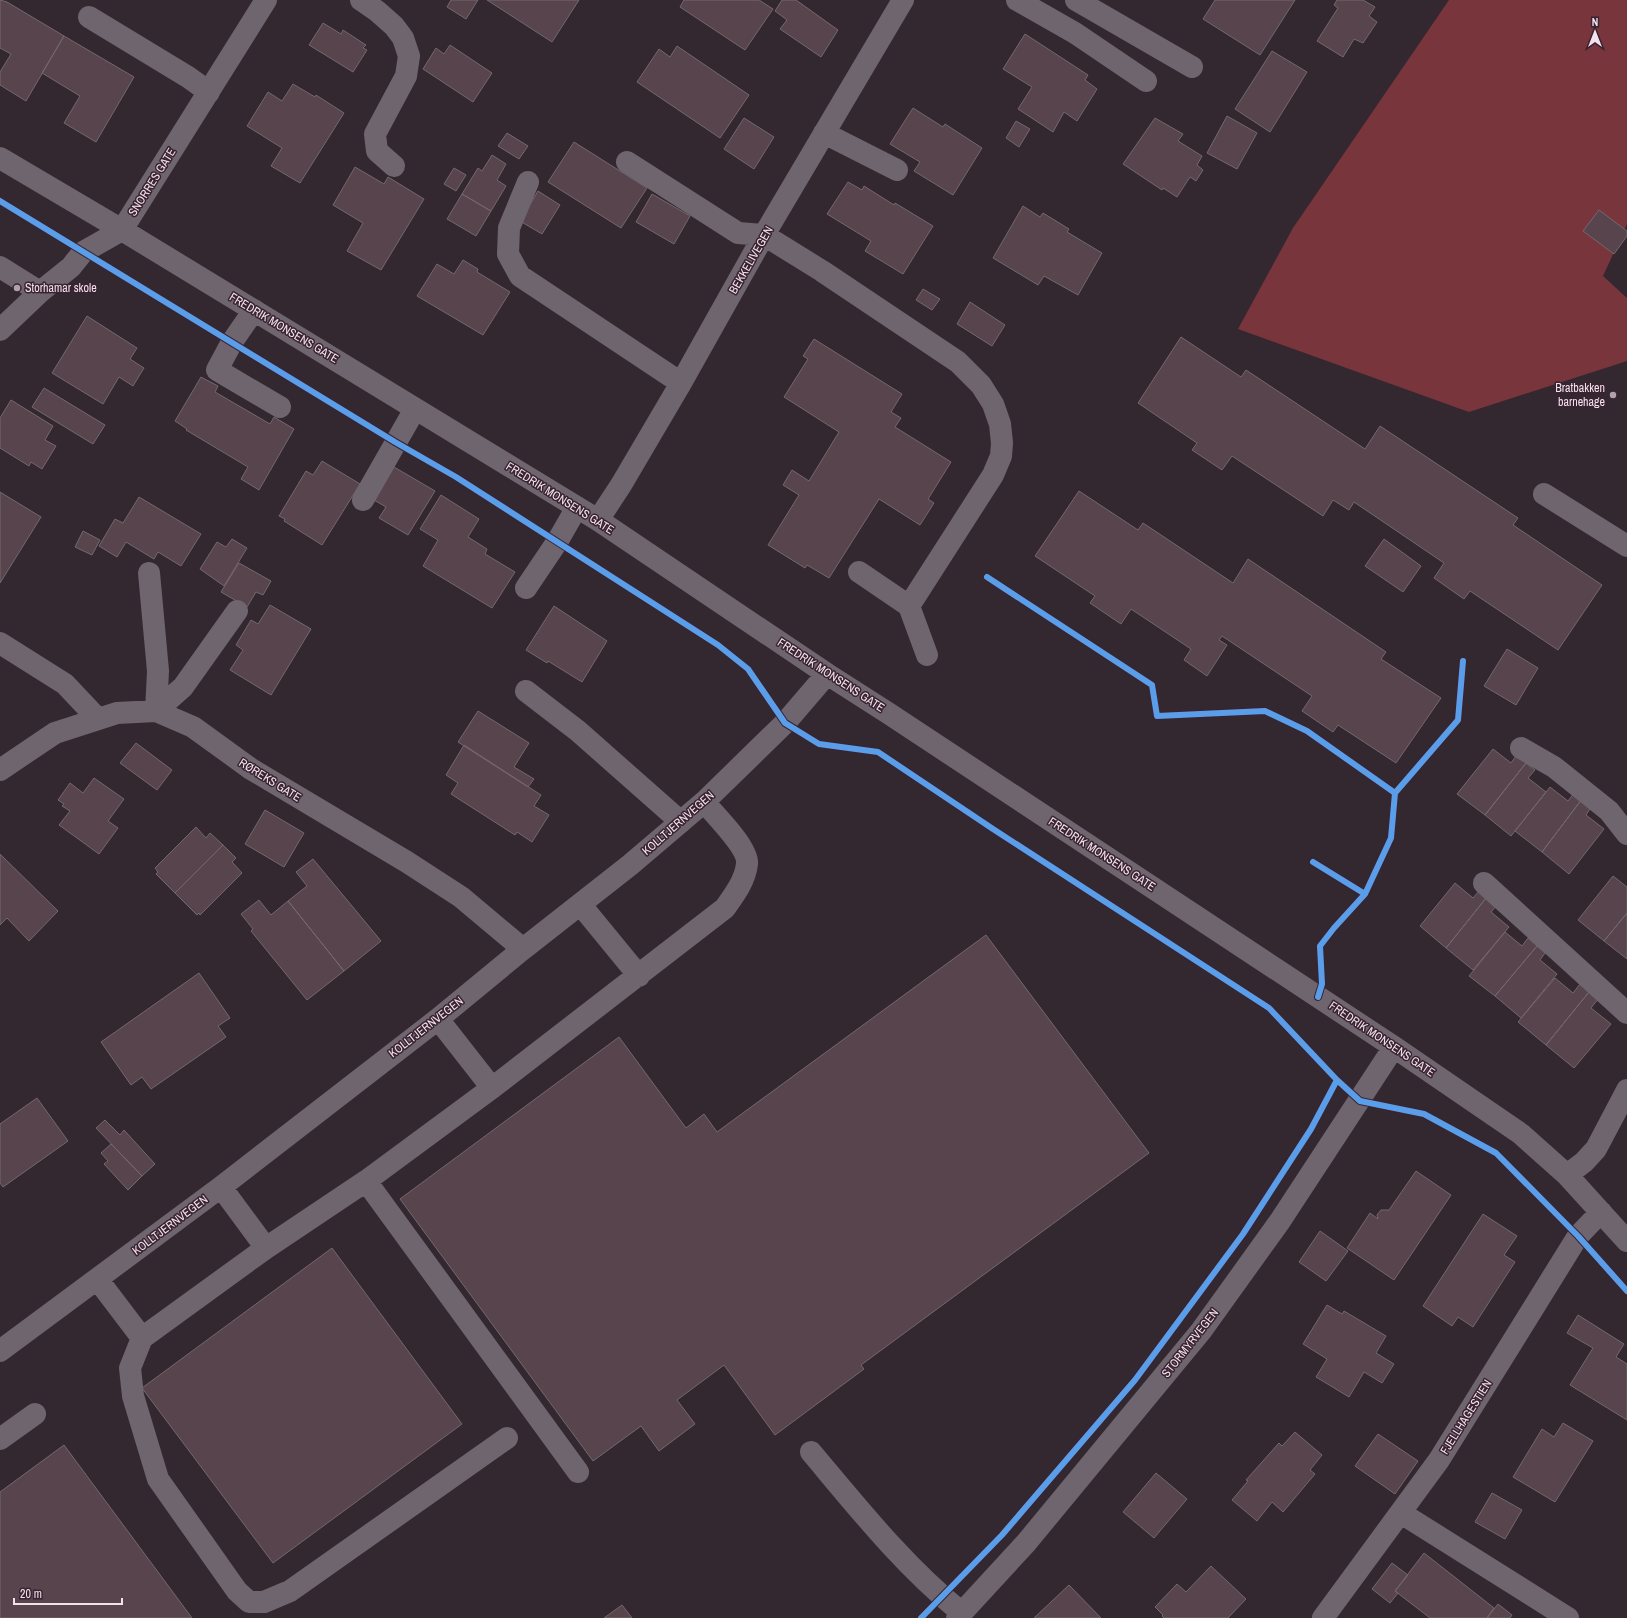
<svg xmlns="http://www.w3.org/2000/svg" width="1627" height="1618" font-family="'Archivo Narrow',sans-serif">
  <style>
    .forest { fill: #78353b }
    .building { fill: #58444d; stroke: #73686d }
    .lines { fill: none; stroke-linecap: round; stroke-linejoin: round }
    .minor { stroke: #6f656f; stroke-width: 22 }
    .cycleway-casing { stroke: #392332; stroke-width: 8 }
    .cycleway { stroke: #5a9eea; stroke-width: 6 }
    .poi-dot { fill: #b0a1aa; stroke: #392332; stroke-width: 1.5 }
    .labels { text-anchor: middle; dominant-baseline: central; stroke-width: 3; stroke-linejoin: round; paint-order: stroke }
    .street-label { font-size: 12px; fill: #f2e2ec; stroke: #392332 }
    .poi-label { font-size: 12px; fill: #f2e2ec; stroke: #392332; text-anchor: start }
  </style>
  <rect width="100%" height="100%" fill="#342830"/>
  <!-- forest -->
  <path class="forest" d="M1449 0H1627V224L1603 276 1627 298V361L1469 412 1238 329 1293 228Z"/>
  <!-- building -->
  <path class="building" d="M0 0 7 2 64 36 26 101 0 85V72L11 54 0 48Z
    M451 0H478L466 19 447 7Z
    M487 0H579L552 42Z
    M684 0H759L773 9 745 50 680 7Z
    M782 0H796L838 30 821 57 780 29 787 20 775 11Z
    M1215 0H1295L1260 55 1203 19Z
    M1337 0H1363L1375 7 1369 16 1377 22 1363 43 1354 39 1343 57 1317 41 1338 8 1334 5Z
    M323 23 341 34 343 30 366 45 363 48 367 50 353 72 309 45Z
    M1025 34 1088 75 1085 80 1097 89 1077 121 1064 112 1053 132 1018 109 1032 87 1003 69Z
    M64 36 134 77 96 142 64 123 80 96 42 73Z
    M450 45 492 73 473 102 423 69 436 48 444 54Z
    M677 46 749 95 720 138 637 82 659 49 670 57Z
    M1272 51 1307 72 1270 132 1235 109Z
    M293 84 315 97 316 95 344 113 300 183 271 166 282 148 247 126 268 92 282 101Z
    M913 108 943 127 945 124 982 148 953 195 914 171 920 162 890 144Z
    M1227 116 1257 133 1237 169 1207 153Z
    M744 118 774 137 754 169 724 149Z
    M1155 118 1183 134 1178 141 1202 156 1197 165 1203 170 1196 181 1190 177 1177 197 1163 188 1162 190 1123 164Z
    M1016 121 1030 129 1019 147 1006 138Z
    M507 133 528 146 519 159 498 146Z
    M574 142 647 188 621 228 548 182Z
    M492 155 506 164 497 180 506 186 491 211 462 194 478 168 482 171Z
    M355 167 384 184 388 177 424 199 381 270 347 251 363 223 333 205Z
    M454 168 466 175 456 191 444 184Z
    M848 182 862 190 864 186 894 205 895 203 933 226 903 274 865 251 871 241 827 214Z
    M538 191 560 205 542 234 520 221Z
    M462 194 491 211 476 236 447 219Z
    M652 194 690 216 674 244 636 222Z
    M1023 206 1040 217 1043 213 1069 229 1067 232 1102 253 1078 295 1044 276 1038 285 993 258Z
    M1599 210 1627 231V236L1614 254 1583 231Z
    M463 260 478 269 477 272 510 292 483 335 417 296 437 264 454 274Z
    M923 289 940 299 932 310 916 300Z
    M970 302 1005 325 992 346 957 324Z
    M87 316 137 348 130 359 144 368 133 386 119 377 103 404 52 373Z
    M1181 337 1241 377 1246 370 1365 449 1380 426 1518 518 1513 525 1602 585 1558 650 1470 591 1464 599 1434 578 1444 563 1354 502 1349 510 1333 500 1323 516 1232 456 1222 470 1192 450 1197 443 1138 403Z
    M814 339 902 394 891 412 901 418 895 427 951 462 928 499 934 503 920 525 879 499 829 578 807 565 805 568 768 545 799 495 783 485 792 470 809 481 839 432 784 397 808 359 803 356Z
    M201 377 218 386 215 392 270 424 274 417 294 429 259 490 241 479 248 467 186 430 187 429 175 421Z
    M44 388 105 425 93 444 32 407Z
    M11 400 53 426 45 440 56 446 42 469 31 462 29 466 0 448V418Z
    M322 461 360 484 322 545 284 521 285 519 279 516 306 471 313 475Z
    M394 467 435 491 408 535 379 518 386 507 374 500Z
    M1079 491 1138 530 1143 523 1233 583 1248 559 1386 652 1381 659 1441 698 1396 763 1338 725 1333 732 1302 711 1312 696 1222 636 1219 640 1227 645 1207 676 1184 660 1191 649 1131 609 1121 624 1090 603 1095 596 1035 556Z
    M0 492 41 517 0 583Z
    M441 495 479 519 468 537 487 549 485 554 515 572 492 608 423 566 438 540 420 529Z
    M139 497 201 534 181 566 158 552 154 559 126 542 117 557 99 546 115 519 123 523Z
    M83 531 100 540 92 555 75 547Z
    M232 539 247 548 224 586 200 569 217 542 226 547Z
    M1384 539 1421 566 1403 592 1365 566Z
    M239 563 271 581 263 595 256 592 247 607 221 592Z
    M270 605 311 629 271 695 230 670 243 650 236 645 251 620 258 624Z
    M554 606 607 641 582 682 548 661 547 663 526 650Z
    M1507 649 1538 668 1516 705 1484 686Z
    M478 711 529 743 514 767 534 779 528 787 458 742Z
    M136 743 172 770 157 790 120 763Z
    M464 745 541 795 534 806 549 815 532 842 517 832 515 835 451 794 458 783 446 775Z
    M1493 749 1511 763 1516 756 1526 763 1485 815 1457 794Z
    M1526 763 1535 770 1528 778 1546 792 1511 836 1485 815Z
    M94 778 124 799 108 821 118 828 99 854 59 825 70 811 62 806 64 804 58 800 70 783 83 793Z
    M1550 787 1568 801 1574 793 1582 799 1542 852 1515 831Z
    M1582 799 1591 807 1586 815 1604 829 1569 874 1542 852Z
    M265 810 304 833 284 867 245 844Z
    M196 827 206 838 210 833 223 845 175 893 156 874 158 872 155 868Z
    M223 845 236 858 232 862 242 873 200 915 199 913 197 915 175 893Z
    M0 854 58 911 29 941 7 918 0 925Z
    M313 859 381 941 344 971 288 901 307 886 296 872Z
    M1613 876 1627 887V913L1604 941 1578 920Z
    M1455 883 1473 898 1479 891 1487 897 1446 948 1420 926Z
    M1487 897 1497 905 1491 912 1509 927 1473 970 1446 948Z
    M259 900 271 915 288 901 344 971 307 1000 251 931 253 929 241 914Z
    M1627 913V959L1604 941Z
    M1505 932 1522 946 1528 938 1537 946 1495 996 1469 976Z
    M986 935 1149 1153 861 1365 864 1369 775 1435 724 1365 677 1400 695 1424 659 1451 641 1426 593 1461 400 1199 619 1037 686 1128 704 1114 717 1132Z
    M1537 946 1545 953 1540 960 1557 974 1521 1018 1495 996Z
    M199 973 230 1018 218 1026 226 1037 151 1089 142 1077 131 1085 101 1042Z
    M1555 978 1573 993 1580 984 1589 992 1546 1045 1518 1022Z
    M1589 992 1598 999 1591 1008 1611 1024 1574 1068 1546 1045Z
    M37 1098 68 1141 3 1187 0 1183V1124Z
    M105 1120 120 1135 124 1130 155 1164 142 1176 96 1128Z
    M111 1144 142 1176 128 1190 104 1164 108 1161 101 1153Z
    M1416 1171 1451 1195 1394 1280 1347 1248 1370 1213 1378 1219 1377 1215 1381 1210H1389Z
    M1483 1214 1517 1236 1504 1255 1515 1262 1473 1327 1458 1317 1452 1326 1423 1306Z
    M1320 1231 1348 1251 1326 1281 1299 1262Z
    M332 1248 462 1424 273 1563 142 1388Z
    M1327 1305 1342 1314 1344 1311 1386 1336 1376 1353 1394 1364 1382 1383 1364 1372 1349 1397 1316 1377 1327 1359 1303 1344Z
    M1578 1315 1624 1344 1616 1357 1627 1364V1420L1570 1385 1593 1348 1567 1333Z
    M1563 1423 1593 1441 1555 1502 1513 1477 1542 1429 1554 1437Z
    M1295 1432 1322 1455 1310 1470 1315 1474 1283 1512 1272 1502 1257 1521 1232 1500 1248 1481 1246 1480 1279 1443 1282 1446Z
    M1378 1434 1418 1461 1395 1494 1355 1466Z
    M64 1445 192 1618H0V1492Z
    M1156 1473 1187 1499 1154 1538 1123 1512Z
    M1492 1493 1522 1510 1505 1539 1475 1522Z
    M1424 1553 1494 1608 1487 1618H1430L1395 1591Z
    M1392 1563 1408 1575 1395 1591 1398 1593 1390 1603 1372 1589Z
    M1211 1566 1246 1599 1228 1618H1164L1162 1616 1163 1615 1155 1607 1177 1584 1186 1592Z
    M1069 1585 1101 1618H1034Z
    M1498 1604 1512 1615 1510 1618H1487Z
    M622 1605 632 1618H604Z"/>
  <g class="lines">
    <!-- minor -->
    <path class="minor" d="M361 0 377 11 394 26 403 38 409 56 406 76 375 134 377 151 394 166
      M1017 0 1075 33 1146 81
      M1076 0 1192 67
      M89 17 188 77 209 92
      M824 133 897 170
      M0 158 122 230 598 520 827 674 888 713 1394 1047 1521 1134 1567 1175 1627 1241
      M627 162 738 233 764 235 822 271 958 362 981 385 993 404 1000 424 1002 443 1001 456 993 475 909 606
      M528 182 509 228 508 254 520 276 681 383
      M0 267 40 292
      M254 310 232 342 217 370 280 407
      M0 330 40 292 71 267 83 252 122 230 266 0
      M1544 494 1627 546
      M363 500 415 409
      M598 520 621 485 681 383 764 235 903 0
      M859 572 909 606 927 655
      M149 573 158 671 156 711 183 687 237 611
      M526 588 557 542 577 507
      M0 643 65 684 98 719
      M526 691 578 731 681 822
      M1521 748 1554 767 1609 811 1627 834
      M0 770 55 733 117 713 156 711 193 727 251 769 407 862 461 897 523 949
      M1484 883 1627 1013
      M580 904 639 976
      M438 1019 492 1088
      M1567 1175 1584 1162 1596 1149 1627 1090
      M366 1181 578 1472
      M221 1187 266 1248
      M98 1280 142 1338
      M0 1351 221 1187 438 1019 523 949 630 865 704 802 785 723 827 674
      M507 1438 290 1591 264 1602H249L237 1591 158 1479 133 1396 130 1368 142 1338 266 1248 366 1181 492 1088 725 908C734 895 745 881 747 864 749 848 714 814 704 802
      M0 1439 35 1414
      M811 1452C858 1508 904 1566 962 1613
      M1401 1513 1568 1618
      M957 1618 1026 1543 1201 1331 1280 1221 1394 1047
      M1323 1618 1439 1460 1578 1236 1601 1212"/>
    <defs>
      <path id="cycleway" d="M0 201 395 442 456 477 718 645 748 669 785 723 819 744 878 752 993 829 1269 1008 1337 1080 1360 1101 1424 1114 1496 1153 1578 1236 1627 1291
        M987 577 1152 685 1157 716 1265 711 1307 731 1395 793
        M1313 862 1365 894
        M1318 997 1322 984 1320 946 1334 928 1365 894 1391 838 1395 793 1458 720 1463 661
        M921 1618 1002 1535 1135 1380 1243 1234 1311 1129 1337 1080"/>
    </defs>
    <!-- cycleway casing -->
    <use href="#cycleway" class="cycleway-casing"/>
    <!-- cycleway -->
    <use href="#cycleway" class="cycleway"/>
  </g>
  <!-- markers -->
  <g class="poi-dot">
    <circle cx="17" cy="288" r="4"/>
    <circle cx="1613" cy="395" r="4"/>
  </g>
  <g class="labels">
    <!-- street labels -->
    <g class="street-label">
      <text transform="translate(152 182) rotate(-58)">SNORRES GATE</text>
      <text transform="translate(751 260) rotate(-60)">BEKKELIVEGEN</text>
      <text transform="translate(284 328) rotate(31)">FREDRIK MONSENS GATE</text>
      <text transform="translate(560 498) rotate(32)">FREDRIK MONSENS GATE</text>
      <text transform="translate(831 675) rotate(33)">FREDRIK MONSENS GATE</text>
      <text transform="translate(270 780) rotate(32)">RØREKS GATE</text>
      <text transform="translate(678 823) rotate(-41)">KOLLTJERNVEGEN</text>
      <text transform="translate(1102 854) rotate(33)">FREDRIK MONSENS GATE</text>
      <text transform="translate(426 1027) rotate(-38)">KOLLTJERNVEGEN</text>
      <text transform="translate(1382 1039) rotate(34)">FREDRIK MONSENS GATE</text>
      <text transform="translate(170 1225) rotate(-37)">KOLLTJERNVEGEN</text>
      <text transform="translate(1190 1343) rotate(-52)">STORMYRVEGEN</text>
      <text transform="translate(1466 1417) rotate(-58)">FJELLHAGESTIEN</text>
    </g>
    <!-- poi labels -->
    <g class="poi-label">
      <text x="25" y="288">Storhamar skole</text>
      <text x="1605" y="388" text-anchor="end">Bratbakken<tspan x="1605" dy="14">barnehage</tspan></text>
    </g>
  </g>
  <!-- north arrow -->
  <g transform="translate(1595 32)" stroke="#392332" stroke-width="3" paint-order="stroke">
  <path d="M0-3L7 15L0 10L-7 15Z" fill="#f2e2ec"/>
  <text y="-6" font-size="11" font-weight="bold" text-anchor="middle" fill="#f2e2ec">N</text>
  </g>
  <!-- scale -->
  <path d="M14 1598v6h108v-6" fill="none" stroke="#f2e2ec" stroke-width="2"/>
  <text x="20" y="1598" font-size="12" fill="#f2e2ec" stroke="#392332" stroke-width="3" paint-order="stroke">20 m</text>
</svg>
